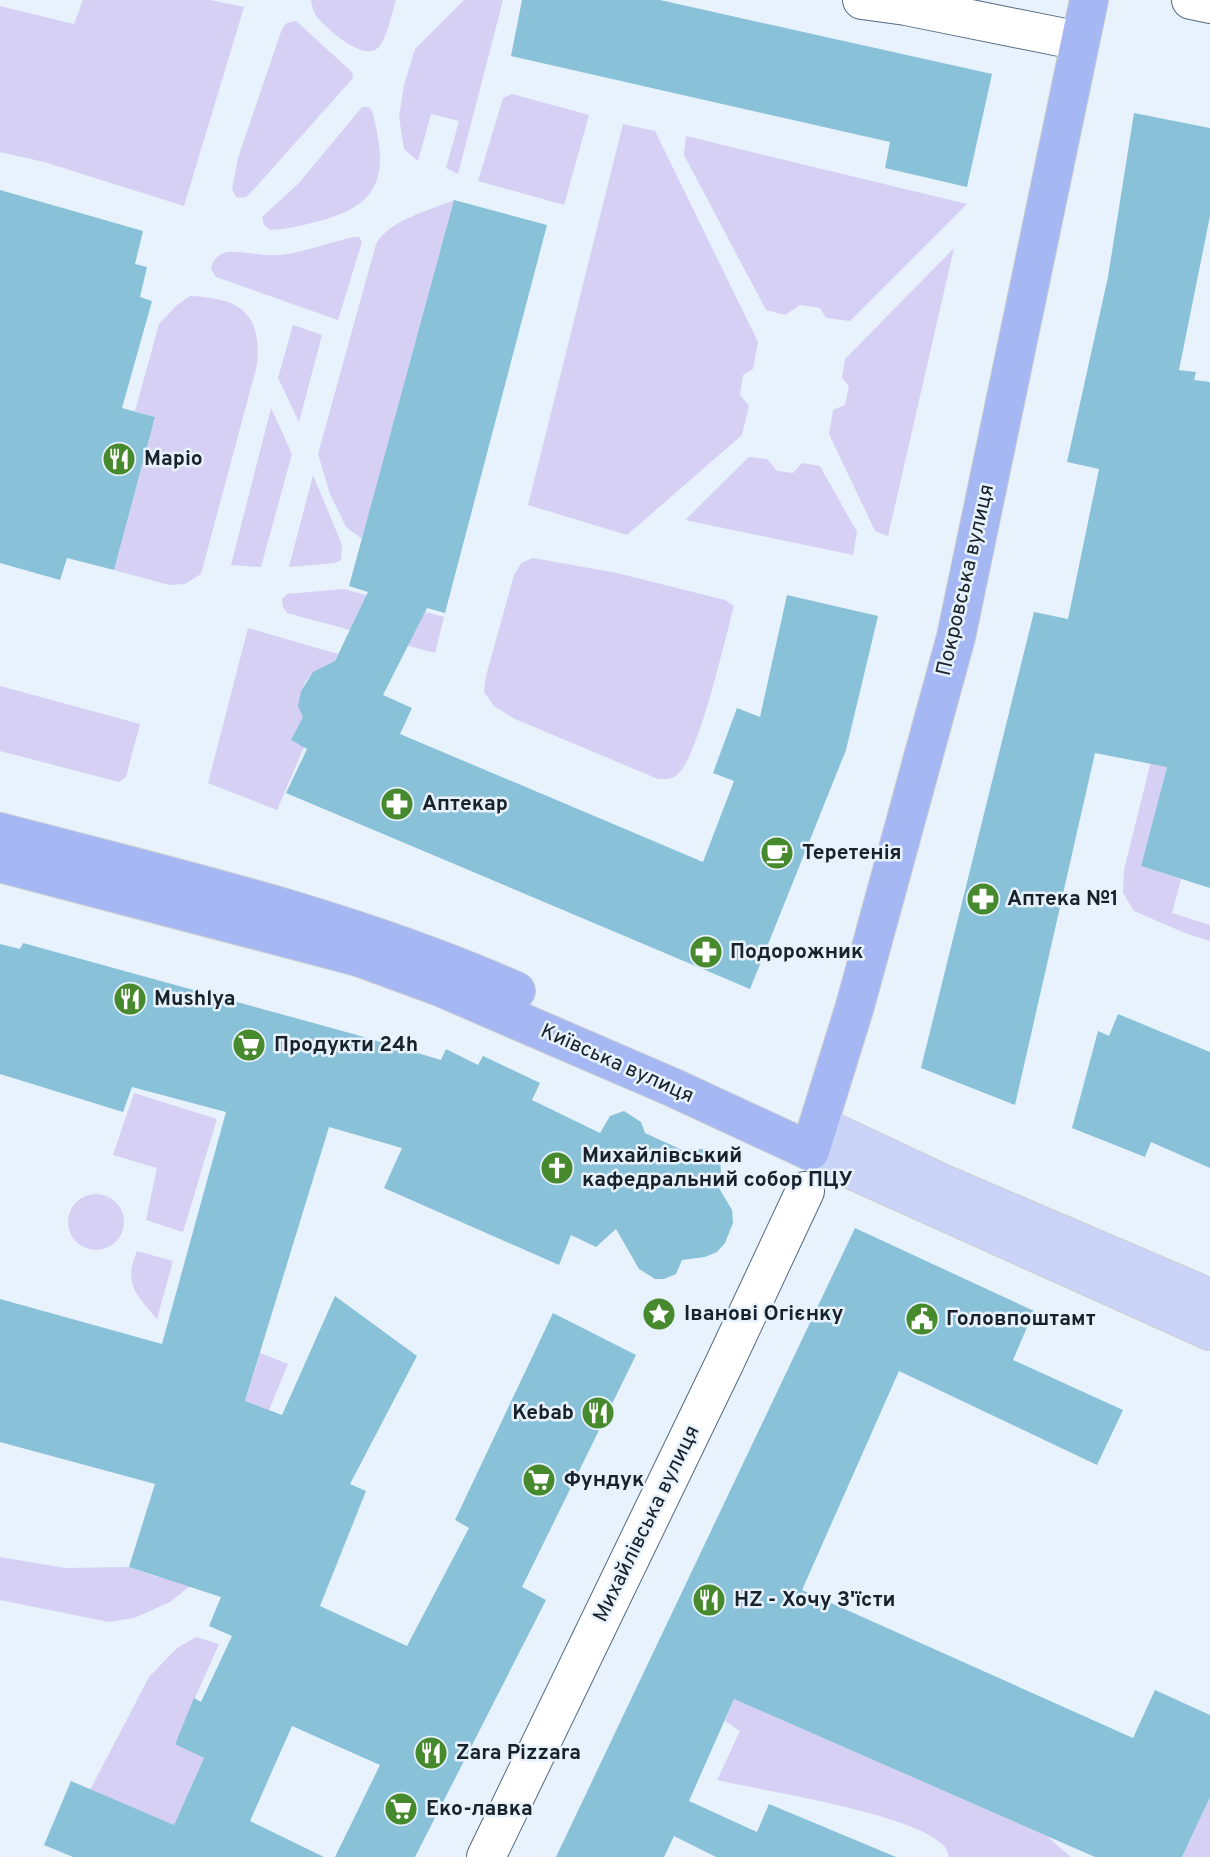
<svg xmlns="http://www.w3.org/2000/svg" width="1210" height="1857" font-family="Overpass,sans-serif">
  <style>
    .green { fill: #d6d0f4 }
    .building { fill: #89c1d9 }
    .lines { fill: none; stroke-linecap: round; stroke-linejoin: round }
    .street-casing { stroke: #526980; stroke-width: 40 }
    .primary-casing { stroke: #ccced0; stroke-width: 40 }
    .highway-casing { stroke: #ccced0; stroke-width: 40 }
    .street { stroke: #fff; stroke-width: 38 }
    .primary { stroke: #c9d4f8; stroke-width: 38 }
    .highway { stroke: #a5b8f4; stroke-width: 38 }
    .labels { text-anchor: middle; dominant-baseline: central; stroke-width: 5; stroke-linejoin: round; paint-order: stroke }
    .poi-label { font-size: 21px; font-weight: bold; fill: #18222b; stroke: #e7f2fd; text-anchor: start }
    .street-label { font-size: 21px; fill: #18222b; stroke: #e7f2fd }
  </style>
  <rect width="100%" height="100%" fill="#e7f2fd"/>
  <!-- green -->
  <path class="green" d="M83 0H210L244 7 184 206 44 162 0 152V6L74 24Z
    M311 0H396C392 12 386 45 375 50 359 58 326 28 316 16 313 11 312 5 311 0Z
    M464 0H503L458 174 446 168 459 121 431 114 418 161 404 149 399 117 404 85 415 49Z
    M296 21 352 72 353 78 255 188 246 197 237 198 232 190 238 158 282 29 287 23Z
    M512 94 589 115 564 205 478 181 503 98Z
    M362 107H369L372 111C387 167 386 203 323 220 305 225 289 229 270 230L264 225 262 217 299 183Z
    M623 124 655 131 758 342 753 369 743 375 740 395 749 406 742 435 627 535 528 505Z
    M686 136 967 204 850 321 826 318 820 308 800 305 785 315 766 310 684 155Z
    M454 200 362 539 346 527 330 494 318 454 376 244C388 221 430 210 454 200Z
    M353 237H359L362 242 338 320 216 277 211 269C213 261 216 256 224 253 236 249 262 257 278 255 303 253 328 243 353 237Z
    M954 248 888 536 875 531 829 434 833 410 845 405 849 386 842 378 845 359Z
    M190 296C239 298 262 312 257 365L201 574 185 584 169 585 114 570 155 417 135 411 159 324 177 305Z
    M293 325 322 335 299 422 278 378Z
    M271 408 292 454 261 567 231 565Z
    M749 457 767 459 777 471 793 473 802 463 820 466 857 532 853 555 685 520Z
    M313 475 342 545 341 560 335 563 289 567Z
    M533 558 617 573 725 600 734 606C725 639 699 755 678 774 672 780 665 779 658 779L515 719 494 706 484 692 486 676 514 575 521 563Z
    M344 589 444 617 435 653 287 613 283 607 282 599 287 594Z
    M248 628 338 654 332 667C306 669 294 693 303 717L291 740 304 747 277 810 208 783Z
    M0 686 140 724 126 777 119 782 0 751Z
    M1159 729 1176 733 1141 866 1181 879 1172 913 1210 925V941L1185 933 1134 911 1123 893 1124 870Z
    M134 1093 217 1119 183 1232 146 1220 157 1168 113 1155Z
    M68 1222a28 28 0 1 1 56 0a28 28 0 1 1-56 0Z
    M137 1251 173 1261 157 1319C136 1294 123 1284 137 1251Z
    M260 1353 288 1364 199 1579 170 1602 134 1618 109 1622 0 1600V1557L65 1568 129 1567 158 1577 199 1552Z
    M196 1637 219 1644 175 1743 204 1758 174 1825 90 1790 149 1677 177 1648Z
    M734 1699 1047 1836 1071 1857H949C948 1854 947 1850 945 1847 918 1814 763 1791 717 1780L740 1731 725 1721Z
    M1210 1797V1857H1182Z"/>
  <!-- building -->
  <path class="building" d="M522 0H660L992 74 967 187 885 168 890 142 511 56Z
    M1134 113 1210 128V216L1179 370 1196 372 1194 380 1210 382V888L1141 866 1167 767 1095 753 1015 1105 921 1068 1034 612 1068 619 1099 469 1067 462 1108 277Z
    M0 190 143 231 135 264 147 267 140 297 152 301 122 408 155 417 114 570 67 558 60 580 0 563Z
    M454 200 547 225 445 613 427 608 383 695 412 708 400 734 703 862 734 781 713 773 737 708 760 717 787 595 878 616 846 750 750 989 286 793 307 749 291 740 303 717 298 706 301 691 313 672 335 661 368 592 349 586Z
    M23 943 357 1035 441 1060 446 1049 478 1065 483 1056 540 1083 532 1100 600 1133 610 1116 624 1111 641 1122 645 1133 682 1150 702 1149 720 1158 721 1173 716 1183 732 1210 733 1223 725 1243 717 1252 705 1257 682 1260 676 1274 664 1279H655L639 1269 616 1229 596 1247 571 1235 559 1265 384 1188 402 1148 329 1127 245 1401 282 1415 335 1296 417 1356 350 1484 366 1491 320 1606 407 1646 469 1528 455 1520 553 1313 636 1355 522 1587 546 1600 415 1857H335L380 1765 292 1726 250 1821 324 1857H73L44 1845 71 1781 174 1825 204 1758 175 1744 194 1698 201 1702 232 1636 209 1626 221 1597 129 1567 155 1484 0 1442V1299L162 1344 226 1112 132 1087 123 1112 0 1074V944L20 949Z
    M1118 1014 1210 1052V1168L1151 1142 1145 1157 1072 1128 1098 1031 1109 1036Z
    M855 1228 1034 1311 1013 1360 1123 1410 1097 1465 899 1371 802 1590 1133 1738 1155 1690 1210 1715V1797L1182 1857H1095L734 1699 689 1801 757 1832 769 1804 896 1857H716L674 1836 664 1857H556Z"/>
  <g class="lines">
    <defs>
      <path id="street" d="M862 0 906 6 1080 41
        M1191 0 1210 4
        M486 1857 725 1362 805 1191"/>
      <path id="primary" d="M818 1125 948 1186 1210 1298
        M810 1151 1210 1331"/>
      <path id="highway" d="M0 832C176 878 348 917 516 991
        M0 863 358 957 440 987 674 1088 810 1151 855 1006 956 637 1089 0"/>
    </defs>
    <!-- street casing -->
    <use href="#street" class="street-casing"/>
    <!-- primary casing -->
    <use href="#primary" class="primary-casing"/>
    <!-- highway casing -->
    <use href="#highway" class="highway-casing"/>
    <!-- street -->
    <use href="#street" class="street"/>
    <!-- primary -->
    <use href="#primary" class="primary"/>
    <!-- highway -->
    <use href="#highway" class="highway"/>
  </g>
  <!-- icons -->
  <defs>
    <symbol id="restaurant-disc" viewBox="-11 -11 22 22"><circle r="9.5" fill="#478a2d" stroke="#e7f2fd"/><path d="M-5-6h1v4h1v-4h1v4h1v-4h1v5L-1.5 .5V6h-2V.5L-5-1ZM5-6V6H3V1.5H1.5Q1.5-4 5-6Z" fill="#fff"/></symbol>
    <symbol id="pharmacy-disc" viewBox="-11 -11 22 22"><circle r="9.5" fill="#478a2d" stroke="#e7f2fd"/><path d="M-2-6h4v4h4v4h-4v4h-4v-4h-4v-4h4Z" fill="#fff"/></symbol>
    <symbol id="cafe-disc" viewBox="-11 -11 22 22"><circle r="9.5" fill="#478a2d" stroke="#e7f2fd"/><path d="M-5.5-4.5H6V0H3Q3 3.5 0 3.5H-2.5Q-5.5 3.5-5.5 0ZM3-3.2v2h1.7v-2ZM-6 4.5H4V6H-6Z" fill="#fff"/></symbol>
    <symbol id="supermarket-disc" viewBox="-11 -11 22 22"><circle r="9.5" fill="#478a2d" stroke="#e7f2fd"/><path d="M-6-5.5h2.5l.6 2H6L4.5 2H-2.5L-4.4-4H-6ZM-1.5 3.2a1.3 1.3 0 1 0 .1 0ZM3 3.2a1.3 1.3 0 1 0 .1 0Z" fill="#fff"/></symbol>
    <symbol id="church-disc" viewBox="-11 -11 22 22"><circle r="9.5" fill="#478a2d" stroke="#e7f2fd"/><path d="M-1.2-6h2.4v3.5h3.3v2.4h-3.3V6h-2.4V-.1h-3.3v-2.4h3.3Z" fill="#fff"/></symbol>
    <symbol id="sight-disc" viewBox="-11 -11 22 22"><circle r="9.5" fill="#478a2d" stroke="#e7f2fd"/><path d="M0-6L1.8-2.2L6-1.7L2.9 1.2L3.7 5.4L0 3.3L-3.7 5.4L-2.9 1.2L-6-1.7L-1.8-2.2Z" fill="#fff"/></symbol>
    <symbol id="civic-disc" viewBox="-11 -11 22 22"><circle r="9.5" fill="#478a2d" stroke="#e7f2fd"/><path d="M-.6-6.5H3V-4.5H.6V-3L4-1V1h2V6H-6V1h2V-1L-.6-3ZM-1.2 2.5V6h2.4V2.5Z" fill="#fff"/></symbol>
  </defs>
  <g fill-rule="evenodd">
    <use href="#restaurant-disc" x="100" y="440" width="38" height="38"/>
    <use href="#pharmacy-disc" x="378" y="785" width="38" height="38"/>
    <use href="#cafe-disc" x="758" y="834" width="38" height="38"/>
    <use href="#pharmacy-disc" x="964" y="880" width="38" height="38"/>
    <use href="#pharmacy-disc" x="687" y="933" width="38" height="38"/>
    <use href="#restaurant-disc" x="111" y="980" width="38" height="38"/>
    <use href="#supermarket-disc" x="230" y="1026" width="38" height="38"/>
    <use href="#church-disc" x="538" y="1149" width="38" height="38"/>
    <use href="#sight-disc" x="640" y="1295" width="38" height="38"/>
    <use href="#civic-disc" x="903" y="1300" width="38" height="38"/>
    <use href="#restaurant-disc" x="579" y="1394" width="38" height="38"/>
    <use href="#supermarket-disc" x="520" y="1461" width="38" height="38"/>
    <use href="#restaurant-disc" x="690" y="1581" width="38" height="38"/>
    <use href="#restaurant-disc" x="412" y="1734" width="38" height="38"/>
    <use href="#supermarket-disc" x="382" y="1790" width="38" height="38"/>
  </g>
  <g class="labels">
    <!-- poi labels -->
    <g class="poi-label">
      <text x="144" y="459">Маріо</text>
      <text x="422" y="804">Аптекар</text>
      <text x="802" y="853">Теретенія</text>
      <text x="1007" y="899">Аптека №1</text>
      <text x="730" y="952">Подорожник</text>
      <text x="154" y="999">Mushlya</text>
      <text x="274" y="1045">Продукти 24h</text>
      <text x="582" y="1156">Михайлівський<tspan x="582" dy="24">кафедральний собор ПЦУ</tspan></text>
      <text x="684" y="1314">Іванові Огієнку</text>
      <text x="946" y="1319">Головпоштамт</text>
      <text x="574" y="1413" text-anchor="end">Kebab</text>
      <text x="564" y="1480">Фундук</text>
      <text x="734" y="1600">HZ - Хочу З'їсти</text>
      <text x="456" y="1753">Zara Pizzara</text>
      <text x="426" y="1809">Еко-лавка</text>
    </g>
    <!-- street labels -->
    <g class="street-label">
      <text transform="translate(966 580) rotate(-77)">Покровська вулиця</text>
      <text transform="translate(617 1064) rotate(24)">Київська вулиця</text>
      <text transform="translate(647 1524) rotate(-64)">Михайлівська вулиця</text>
    </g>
  </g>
</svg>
